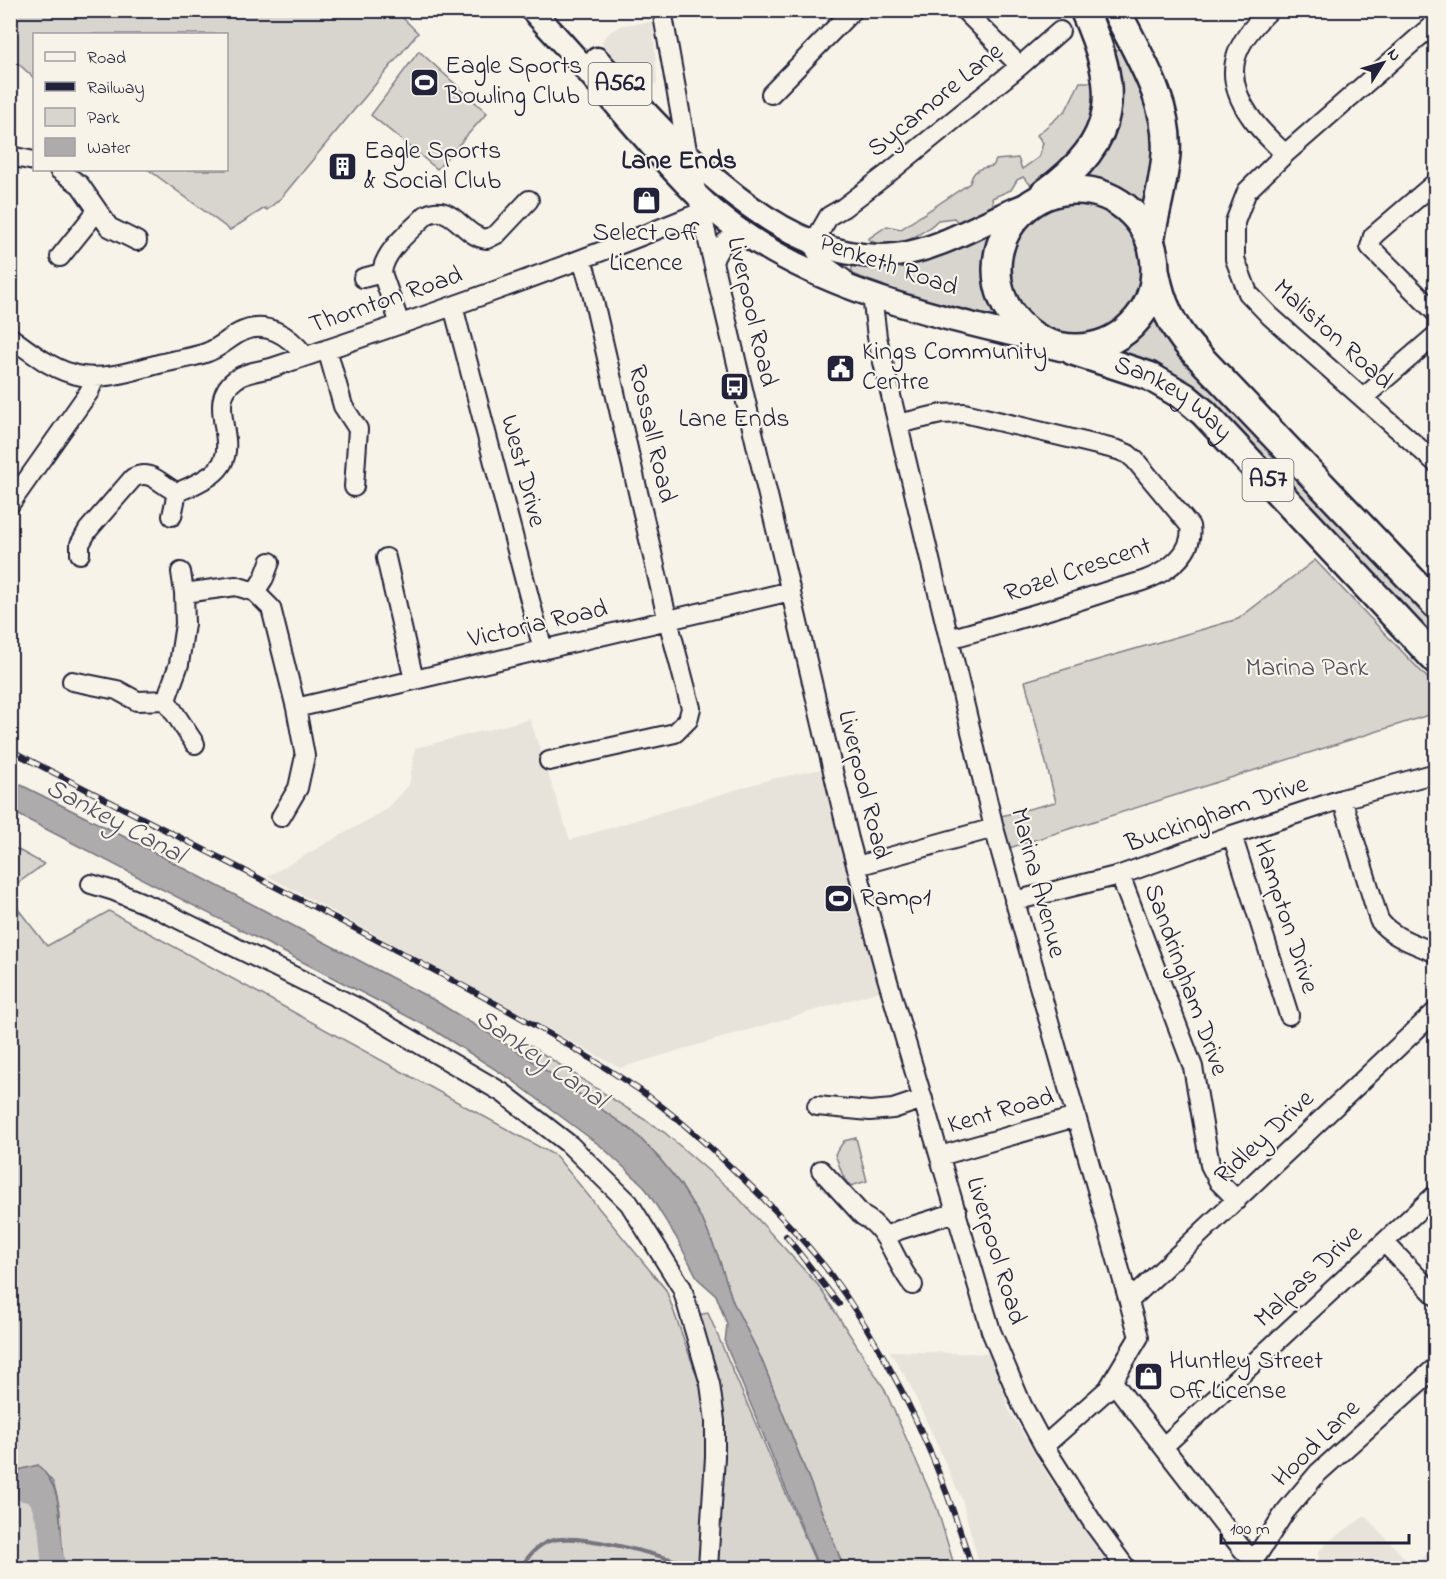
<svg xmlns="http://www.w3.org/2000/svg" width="1446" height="1579" font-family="'Indie Flower',sans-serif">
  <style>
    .built { fill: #e7e3db }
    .green { fill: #d8d5cf; stroke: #7d7c85; stroke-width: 1.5 }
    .water { fill: #aeabad; stroke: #76747f; stroke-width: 1.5 }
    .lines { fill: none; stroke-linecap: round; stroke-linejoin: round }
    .stream { stroke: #76747f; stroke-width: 4 }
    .river { stroke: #aeabad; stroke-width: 22 }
    .minor-casing { stroke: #22223b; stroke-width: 22 }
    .major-casing { stroke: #22223b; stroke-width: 27 }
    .highway-casing { stroke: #22223b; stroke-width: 32 }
    .minor { stroke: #f7f3e8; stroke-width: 18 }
    .major { stroke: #f7f3e8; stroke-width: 22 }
    .highway { stroke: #f7f3e8; stroke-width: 27 }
    .rail-casing { stroke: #22223b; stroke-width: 6 }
    .rail { stroke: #f7f3e8; stroke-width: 4; stroke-dasharray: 11; stroke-linecap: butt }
    .labels { text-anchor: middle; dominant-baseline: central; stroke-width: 4.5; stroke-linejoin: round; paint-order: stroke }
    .shield { fill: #f7f3e8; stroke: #62616f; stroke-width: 1.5 }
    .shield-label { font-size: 24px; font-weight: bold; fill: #22223b }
    .poi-label { font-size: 26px; fill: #22223b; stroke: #f7f3e8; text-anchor: start }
    .street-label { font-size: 26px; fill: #22223b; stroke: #f7f3e8 }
    .park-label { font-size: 26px; fill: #504f60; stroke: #f7f3e8 }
    .neighbourhood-label { font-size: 27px; font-weight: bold; fill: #22223b; stroke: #f7f3e8 }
    .water-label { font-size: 27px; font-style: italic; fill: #535263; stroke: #f7f3e8 }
  </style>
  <rect width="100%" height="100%" fill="#f7f3e8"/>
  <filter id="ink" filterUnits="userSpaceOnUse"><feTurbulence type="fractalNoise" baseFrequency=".0167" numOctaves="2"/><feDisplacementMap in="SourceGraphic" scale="12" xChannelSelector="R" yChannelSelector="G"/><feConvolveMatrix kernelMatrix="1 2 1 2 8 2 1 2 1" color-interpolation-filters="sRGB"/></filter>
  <g filter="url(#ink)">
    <!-- built -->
    <path class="built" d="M653 22 657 83 641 90 601 42 610 32 622 25Z
      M530 719 570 840 771 779 827 768 887 989 620 1068 268 876 384 811 409 785 415 748Z
      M890 1351 996 1354 1008 1408 1052 1482 1112 1568H980L962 1500 910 1385Z
      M1365 1516 1413 1567 1435 1547V1568H1311L1320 1557 1317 1553 1329 1541Z"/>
    <!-- green -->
    <path class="green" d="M11 10 396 11 418 33 281 198 267 210 265 208 230 230 149 170H226V34H34V78L11 57Z
      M1110 16 1159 130 1144 215C1122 190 1110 188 1080 179L1086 167 1103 19Z
      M419 51 487 113 437 169 371 115Z
      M1080 82H1096L1097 95 1088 141 1037 187 1031 185 1023 177 1017 180 1011 190 992 198 994 210 961 226 954 218 938 220C926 232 899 248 881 245 877 244 872 241 868 239L887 226 901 229 970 183C973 169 980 168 993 166L996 160 1018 158 1022 169 1039 157 1043 143 1037 135 1066 110Z
      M1004 268a70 70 0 1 1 140 0a70 70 0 1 1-140 0Z
      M995 231C979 272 990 286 1006 322L903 296 882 285 852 274V262Z
      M1154 307 1435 613V649L1226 426 1111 349C1130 339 1145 327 1154 307Z
      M1315 560 1435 686V713L1006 849 997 817 1056 802 1025 681 1238 619Z
      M11 846 44 864 11 888H10Z
      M10 899 47 946 109 911 556 1156 666 1290 702 1390 710 1384 691 1316 708 1313 818 1568H63L60 1511 57 1496 53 1482 38 1465 11 1472Z
      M529 1045 664 1132 734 1193 818 1285 884 1388 937 1508 955 1568H844L761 1358 733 1302 718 1256 703 1221 680 1184 659 1158 634 1132 522 1054Z
      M856 1138 867 1181 851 1186 843 1176 835 1154 844 1141Z
      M11 1489H32L43 1505 47 1568H11Z"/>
    <!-- water -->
    <path class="water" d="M11 780 123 836 434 1000 522 1054 634 1132 659 1158 680 1184 703 1221 718 1256 733 1302 761 1358 844 1568H819L725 1343 727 1324 716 1295 698 1279 676 1237 644 1186 602 1147 512 1080 432 1029 11 811Z
      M38 1465C60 1487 59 1507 61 1535 62 1546 63 1557 63 1568H47L43 1505 32 1489H11V1472Z"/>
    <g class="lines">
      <!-- stream -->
      <path class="stream" d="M521 1568C526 1558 536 1547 547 1542 575 1529 670 1559 702 1568"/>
      <!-- river -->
      <path class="river" d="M10 1488 13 1487 39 1494 49 1525 53 1568"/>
      <defs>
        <path id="minor" d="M662 10 688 156 849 839 885 971 991 1331 1022 1405 1044 1446 1093 1523 1126 1568
          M964 10 1020 66
          M1270 10C1235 42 1220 73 1250 116 1259 130 1273 142 1285 154
          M1436 22 1285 154 1247 191 1235 222V259L1248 293 1270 316 1436 463
          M771 94 853 10
          M10 156 34 161
          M59 170 80 185 109 227 137 241
          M1436 182 1373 236 1370 247 1436 313
          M60 257 97 211
          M713 262C719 245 730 232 749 237
          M382 273C384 250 411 231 426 215 453 201 462 237 487 239L497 234 529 200
          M363 278 382 273 400 324
          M844 279 823 264 815 249 818 235 829 216 843 208 886 175 1020 66 1060 31
          M872 295 877 337 994 828 1139 1337 1108 1389 1044 1446
          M453 306 543 650
          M10 337C32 353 55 372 82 376 110 380 137 369 163 363 178 359 193 358 208 352 219 348 228 339 239 333 265 319 289 335 305 356
          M327 349 343 406 358 429 354 487
          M1363 398 1436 335
          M898 424 941 414 964 413 1118 450 1128 454 1135 460 1190 526C1193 544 1182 558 1168 568 1151 581 1128 585 1108 591 1055 609 1002 624 949 639
          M10 504 89 392 92 385 93 377
          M172 516 177 492
          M80 554V544L88 530 133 478C152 468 161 486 177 492 186 489 194 485 203 480 255 454 198 407 236 379 246 372 259 371 271 368 416 320 560 270 701 212
          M386 558 414 680
          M181 572 184 593
          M255 592 264 578 270 562
          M72 681 117 690 137 701 166 700 195 744
          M166 700 179 664 185 624 184 593 236 586 255 592 271 608 296 708 305 756 298 788 281 817
          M296 708 791 591
          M549 761 675 733 688 720 691 708 665 609 592 293 582 259
          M1342 799 1379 920C1392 938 1416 944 1436 953
          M1232 835 1289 1015
          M857 866 994 828
          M1120 875 1193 1067 1210 1165 1219 1182 1237 1200
          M91 884 114 891 158 909 356 1007 503 1093 570 1145 629 1203 682 1288 710 1384 715 1421V1457L708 1568
          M1014 901 1120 875 1232 835 1342 799 1436 773
          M817 1106 870 1111 893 1109 923 1099
          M940 1156 1076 1117
          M821 1170 863 1216C890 1230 894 1263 913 1285
          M885 1237 899 1230 957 1212
          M1384 1242 1436 1296
          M1129 1301 1436 1011
          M1113 1382 1243 1550 1254 1561
          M1164 1446 1436 1194
          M1249 1568 1285 1512 1318 1473 1436 1367"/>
        <path id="major" d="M532 10C564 44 594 78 623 113 652 146 680 181 713 210 804 287 927 314 1041 341
          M597 59C666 135 781 269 896 255 944 249 986 219 1031 203"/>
        <g id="highway">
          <path d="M1116 10C1138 55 1170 103 1166 154 1164 183 1155 212 1150 241"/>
          <circle cx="1076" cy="269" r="79"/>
          <path d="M1044 194C1120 139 1120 91 1084 10"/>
          <path d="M1156 275C1161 302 1172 326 1190 347L1436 605"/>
          <path id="s1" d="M1073 351 1149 376 1185 397 1204 413 1436 660"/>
        </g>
      </defs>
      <!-- minor casing -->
      <use href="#minor" class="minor-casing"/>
      <!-- major casing -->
      <use href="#major" class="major-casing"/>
      <!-- highway casing -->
      <use href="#highway" class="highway-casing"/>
      <!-- minor -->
      <use href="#minor" class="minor"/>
      <!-- major -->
      <use href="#major" class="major"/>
      <!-- highway -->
      <use href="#highway" class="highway"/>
      <defs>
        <path id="rail" d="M10 750C137 816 265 880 390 947 475 992 561 1037 641 1091 675 1115 706 1143 736 1172 768 1202 799 1234 826 1268 893 1358 940 1462 972 1568
          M786 1236 839 1304"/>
      </defs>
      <!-- rail casing -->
      <use href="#rail" class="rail-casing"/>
      <!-- rail -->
      <use href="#rail" class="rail"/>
    </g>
  </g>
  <!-- icons -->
  <defs>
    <symbol id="stadium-square" viewBox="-11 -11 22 22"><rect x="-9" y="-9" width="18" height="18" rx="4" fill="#22223b" stroke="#f7f3e8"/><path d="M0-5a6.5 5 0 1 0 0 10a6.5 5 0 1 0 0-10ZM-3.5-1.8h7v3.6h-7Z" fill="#fff"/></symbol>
    <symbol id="building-square" viewBox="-11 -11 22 22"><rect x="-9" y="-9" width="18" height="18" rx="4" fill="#22223b" stroke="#f7f3e8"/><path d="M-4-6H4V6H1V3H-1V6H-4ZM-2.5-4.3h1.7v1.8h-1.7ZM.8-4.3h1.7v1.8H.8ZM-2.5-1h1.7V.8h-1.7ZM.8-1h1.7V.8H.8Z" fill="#fff"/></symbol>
    <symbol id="shop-square" viewBox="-11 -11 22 22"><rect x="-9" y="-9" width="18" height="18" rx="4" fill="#22223b" stroke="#f7f3e8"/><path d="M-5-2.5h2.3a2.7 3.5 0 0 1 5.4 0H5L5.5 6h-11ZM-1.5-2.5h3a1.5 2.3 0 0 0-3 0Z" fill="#fff"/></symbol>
    <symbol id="civic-square" viewBox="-11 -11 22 22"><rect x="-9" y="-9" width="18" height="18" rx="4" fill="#22223b" stroke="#f7f3e8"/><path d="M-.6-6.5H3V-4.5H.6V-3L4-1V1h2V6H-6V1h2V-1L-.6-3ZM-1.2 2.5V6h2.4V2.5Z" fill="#fff"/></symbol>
    <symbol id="bus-square" viewBox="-11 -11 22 22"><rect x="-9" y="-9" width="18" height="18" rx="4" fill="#22223b" stroke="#f7f3e8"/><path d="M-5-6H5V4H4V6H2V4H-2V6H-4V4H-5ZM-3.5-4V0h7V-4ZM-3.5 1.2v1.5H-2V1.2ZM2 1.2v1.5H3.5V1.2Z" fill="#fff"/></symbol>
  </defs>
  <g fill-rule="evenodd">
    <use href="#stadium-square" x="408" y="66" width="33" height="33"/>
    <use href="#building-square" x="326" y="150" width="33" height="33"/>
    <use href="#shop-square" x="630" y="184" width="33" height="33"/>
    <use href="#civic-square" x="824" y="352" width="33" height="33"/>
    <use href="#bus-square" x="718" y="370" width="33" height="33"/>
    <use href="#stadium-square" x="822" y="882" width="33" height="33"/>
    <use href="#shop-square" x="1132" y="1360" width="33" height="33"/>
  </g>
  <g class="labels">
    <!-- shield labels -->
    <g class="shield">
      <rect x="588.5" y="63" width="63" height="42" rx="4.5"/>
      <rect x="1242.5" y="459" width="51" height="42" rx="4.5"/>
    </g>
    <g class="shield-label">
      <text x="620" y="84">A562</text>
      <text x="1268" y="480">A57</text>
    </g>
    <!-- poi labels -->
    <g class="poi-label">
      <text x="445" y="67">Eagle Sports<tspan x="445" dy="30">Bowling Club</tspan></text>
      <text x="364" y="152">Eagle Sports<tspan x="364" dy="30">&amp; Social Club</tspan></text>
      <text x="646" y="234" text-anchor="middle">Select Off<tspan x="646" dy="30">Licence</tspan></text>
      <text x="862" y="353">Kings Community<tspan x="862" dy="30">Centre</tspan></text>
      <text x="734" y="420" text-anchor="middle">Lane Ends</text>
      <text x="860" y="899">Ramp1</text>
      <text x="1169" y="1362">Huntley Street<tspan x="1169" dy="30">Off License</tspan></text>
    </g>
    <!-- street labels -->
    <g class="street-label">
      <text transform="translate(936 101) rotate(-39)">Sycamore Lane</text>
      <text transform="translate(888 266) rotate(19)">Penketh Road</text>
      <text transform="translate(386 301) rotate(-19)">Thornton Road</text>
      <text transform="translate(751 312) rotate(77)">Liverpool Road</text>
      <text transform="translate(1332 335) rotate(42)">Maliston Road</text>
      <text stroke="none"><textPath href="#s1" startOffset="112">Sankey Way</textPath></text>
      <text transform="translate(651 434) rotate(77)">Rossall Road</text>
      <text transform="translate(522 471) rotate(75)">West Drive</text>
      <text transform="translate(1078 571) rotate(-19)">Rozel Crescent</text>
      <text transform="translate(538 625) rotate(-13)">Victoria Road</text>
      <text transform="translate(863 785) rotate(76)">Liverpool Road</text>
      <text transform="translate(1217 815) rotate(-19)">Buckingham Drive</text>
      <text transform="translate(1037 883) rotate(75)">Marina Avenue</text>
      <text transform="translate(1285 917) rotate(72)">Hampton Drive</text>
      <text transform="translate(1185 980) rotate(70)">Sandringham Drive</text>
      <text transform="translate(1001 1112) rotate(-16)">Kent Road</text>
      <text transform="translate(1265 1138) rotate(-43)">Ridley Drive</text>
      <text transform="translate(995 1251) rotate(73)">Liverpool Road</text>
      <text transform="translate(1309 1277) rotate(-43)">Malpas Drive</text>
      <text transform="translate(1317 1444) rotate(-45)">Hood Lane</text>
    </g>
    <!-- park labels -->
    <g class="park-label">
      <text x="1307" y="669">Marina Park</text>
    </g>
    <!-- neighbourhood labels -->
    <g class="neighbourhood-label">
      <text x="679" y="161">Lane Ends</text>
    </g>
    <!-- water labels -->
    <g class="water-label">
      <text transform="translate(115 822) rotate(28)">Sankey Canal</text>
      <text transform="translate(541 1060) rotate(35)">Sankey Canal</text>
    </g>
  </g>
  <!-- margin -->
  <rect width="1446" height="1579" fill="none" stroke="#f7f3e8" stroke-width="36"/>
  <rect x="18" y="18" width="1410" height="1543" fill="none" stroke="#22223b" stroke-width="2" filter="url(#ink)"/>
  <!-- legend -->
  <rect x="33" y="33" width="195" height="138" fill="#f7f3e8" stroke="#a29fa3" stroke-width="1.5"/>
  <rect x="45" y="52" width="30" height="9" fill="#f7f3e8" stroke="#a29fa3" stroke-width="1.5"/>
  <text x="87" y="63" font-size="18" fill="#22223b">Road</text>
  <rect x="45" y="82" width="30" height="9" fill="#22223b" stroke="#a29fa3" stroke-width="1.5"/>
  <text x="87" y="93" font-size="18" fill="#22223b">Railway</text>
  <rect x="45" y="108" width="30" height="18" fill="#d8d5cf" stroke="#a29fa3" stroke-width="1.5"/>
  <text x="87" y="123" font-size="18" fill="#22223b">Park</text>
  <rect x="45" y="138" width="30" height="18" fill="#aeabad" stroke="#a29fa3" stroke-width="1.5"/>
  <text x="87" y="153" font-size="18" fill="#22223b">Water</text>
  <!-- north arrow -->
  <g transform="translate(1383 63) rotate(53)" stroke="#f7f3e8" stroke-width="4.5" paint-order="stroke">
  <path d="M0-4.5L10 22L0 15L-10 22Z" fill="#22223b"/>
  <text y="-9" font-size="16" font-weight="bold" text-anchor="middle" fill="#22223b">N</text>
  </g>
  <!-- scale -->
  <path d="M1221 1534v9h188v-9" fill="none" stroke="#22223b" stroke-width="3"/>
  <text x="1230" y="1534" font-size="18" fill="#22223b" stroke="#f7f3e8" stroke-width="4.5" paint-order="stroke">100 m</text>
</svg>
